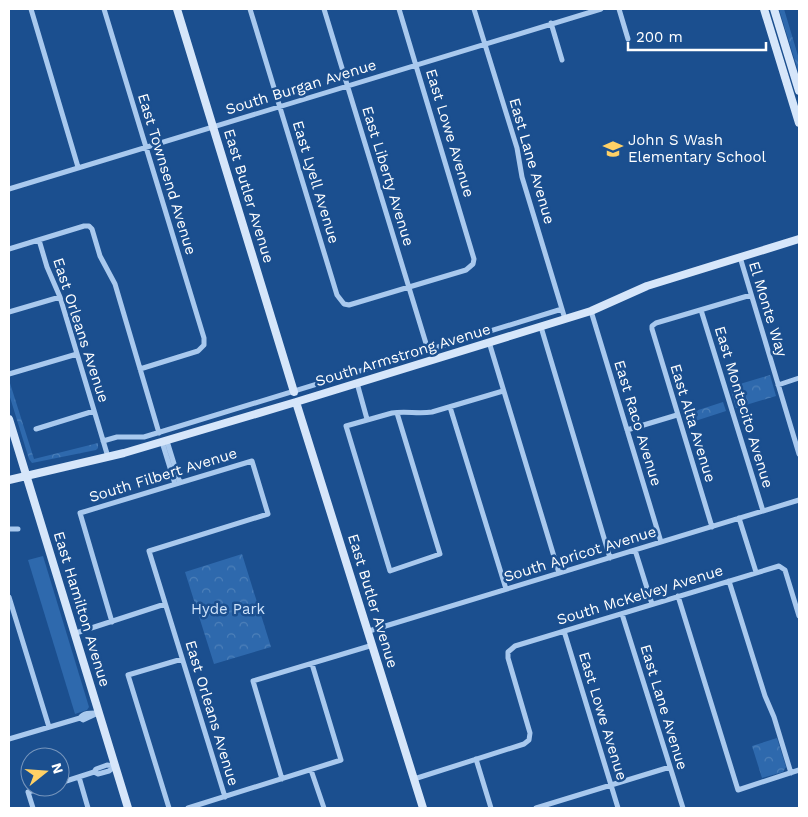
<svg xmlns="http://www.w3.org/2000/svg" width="808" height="817" font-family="'Work Sans',sans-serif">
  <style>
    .green { fill: #2e69ad }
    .forest { fill: url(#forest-crowns) }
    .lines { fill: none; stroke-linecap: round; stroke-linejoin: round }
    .street { stroke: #a9c9ee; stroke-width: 5 }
    .secondary { stroke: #d6e6fa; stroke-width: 8 }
    .labels { text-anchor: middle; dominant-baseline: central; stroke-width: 5; stroke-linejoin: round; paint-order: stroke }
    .street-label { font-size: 15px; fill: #fff; stroke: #1b4f8f }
    .poi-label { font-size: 15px; fill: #fff; stroke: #1b4f8f; text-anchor: start }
    .park-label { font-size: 15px; fill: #cfe3fa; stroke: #1b4f8f }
  </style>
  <defs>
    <pattern id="forest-crowns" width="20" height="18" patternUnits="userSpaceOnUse" patternTransform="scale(1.25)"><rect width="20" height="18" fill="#2e69ad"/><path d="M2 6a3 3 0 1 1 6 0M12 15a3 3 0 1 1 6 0" fill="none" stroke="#4d80b9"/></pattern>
  </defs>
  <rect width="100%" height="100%" fill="#1b4f8f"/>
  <!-- green -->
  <path class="green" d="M43 556 89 707 87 710 75 714 28 560Z"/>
  <!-- forest -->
  <path class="forest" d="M779 9H784L799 59V74Z
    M770 375 776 396 736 408 730 387Z
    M9 380 34 459 98 443V448L96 450 32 463 29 459 9 394Z
    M723 402 726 411 686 424 683 415Z
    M242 554 271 647 214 664 185 572Z
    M777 738 786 767 783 772 762 778 752 746Z"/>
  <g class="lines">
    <!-- street -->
    <path class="street" d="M31 9 78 167
      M104 9 204 338V345L198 351 140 369
      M250 9 337 295 344 304 349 305 466 270 473 264 474 259 399 9
      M324 9 428 350
      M474 9 517 148 522 177 565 319
      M619 9 628 39
      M551 23 562 60
      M9 189 601 9
      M39 240 47 267 60 297 108 457
      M9 249 84 226H89L92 229 100 256 115 284 159 433
      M740 257 799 454
      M701 310 763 511
      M591 311 661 542
      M9 312 60 297
      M541 327 610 558
      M489 342 559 573
      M9 374 77 354
      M357 383 367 419
      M778 385 799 378
      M450 407 506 589
      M397 413 440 554 390 571 346 426 392 413C405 411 419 414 432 412L503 391
      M36 429 94 411
      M627 430 677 415
      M103 441 117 437H144L562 309
      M167 441 180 483
      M162 442 175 484
      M739 518 756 572
      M712 527 652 329V326L656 323 751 295
      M9 529H18
      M635 550 652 604
      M729 581 765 696 774 717 791 773
      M678 596 738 790 799 770
      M9 597 49 727
      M622 614 683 808
      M112 622 80 513 252 461 268 514 149 551 225 797
      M369 631 799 500
      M564 631 618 808
      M76 633 165 604
      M80 718 83 720 98 713
      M9 739 80 718C84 712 92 713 99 713
      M476 759 491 808
      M311 770 324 808
      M94 772 96 769 107 765 115 766
      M79 777 88 808
      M282 779 253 681 373 645
      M414 779 524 744 529 740 530 733 508 658V652L515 646 779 566 785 570 799 616
      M60 783 94 772 98 774 109 771 115 766
      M33 808 28 792 46 787
      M169 808 128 675 182 659
      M188 808 341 760 312 664
      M536 808 670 767"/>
    <!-- secondary -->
    <path class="secondary" d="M177 9 294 392
      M764 9 799 123
      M774 9 799 91
      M296 402 423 808
      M9 419 128 808
      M9 480 124 453 296 402 591 311 647 286 799 239"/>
  </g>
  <!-- icons -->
  <defs>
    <symbol id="school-bare" viewBox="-9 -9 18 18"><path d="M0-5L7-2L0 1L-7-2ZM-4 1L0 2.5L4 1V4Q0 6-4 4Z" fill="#ffd166" stroke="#1b4f8f" stroke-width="2.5" paint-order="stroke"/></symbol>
  </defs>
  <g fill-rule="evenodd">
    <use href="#school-bare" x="599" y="135" width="28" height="28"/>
  </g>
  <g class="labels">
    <!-- street labels -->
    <g class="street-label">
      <text transform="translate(301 87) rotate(-17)">South Burgan Avenue</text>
      <text transform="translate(450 133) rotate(73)">East Lowe Avenue</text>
      <text transform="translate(532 161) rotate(74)">East Lane Avenue</text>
      <text transform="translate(167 174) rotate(73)">East Townsend Avenue</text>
      <text transform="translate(388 176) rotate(73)">East Liberty Avenue</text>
      <text transform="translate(316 182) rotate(73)">East Lyell Avenue</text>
      <text transform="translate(249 196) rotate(73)">East Butler Avenue</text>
      <text transform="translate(768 309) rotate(73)">El Monte Way</text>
      <text transform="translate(81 330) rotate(72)">East Orleans Avenue</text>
      <text transform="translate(403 355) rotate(-17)">South Armstrong Avenue</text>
      <text transform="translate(744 407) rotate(73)">East Montecito Avenue</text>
      <text transform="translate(638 423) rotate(73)">East Raco Avenue</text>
      <text transform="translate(693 423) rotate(73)">East Alta Avenue</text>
      <text transform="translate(163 475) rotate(-17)">South Filbert Avenue</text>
      <text transform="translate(580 554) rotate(-17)">South Apricot Avenue</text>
      <text transform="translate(640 595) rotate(-17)">South McKelvey Avenue</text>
      <text transform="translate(373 601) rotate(73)">East Butler Avenue</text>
      <text transform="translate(82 609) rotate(73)">East Hamilton Avenue</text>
      <text transform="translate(664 707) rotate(73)">East Lane Avenue</text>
      <text transform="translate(212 713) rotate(73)">East Orleans Avenue</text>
      <text transform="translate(603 716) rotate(73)">East Lowe Avenue</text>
    </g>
    <!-- poi labels -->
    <g class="poi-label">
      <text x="628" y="140">John S Wash<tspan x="628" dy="17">Elementary School</tspan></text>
    </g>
    <!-- park labels -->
    <g class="park-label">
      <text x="228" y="609">Hyde Park</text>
    </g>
  </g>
  <!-- border -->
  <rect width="808" height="817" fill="none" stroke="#ffffff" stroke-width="20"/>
  <!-- north arrow -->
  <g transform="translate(45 772) rotate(73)"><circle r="24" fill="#1b4f8f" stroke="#7695bc"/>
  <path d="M0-4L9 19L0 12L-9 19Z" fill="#ffd166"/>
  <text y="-8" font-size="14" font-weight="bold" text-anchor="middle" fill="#ffffff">N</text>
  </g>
  <!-- scale -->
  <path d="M628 42v8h138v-8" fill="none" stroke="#ffffff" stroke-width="2.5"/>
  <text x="636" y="42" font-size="15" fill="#ffffff" stroke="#1b4f8f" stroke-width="4" paint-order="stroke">200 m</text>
</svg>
